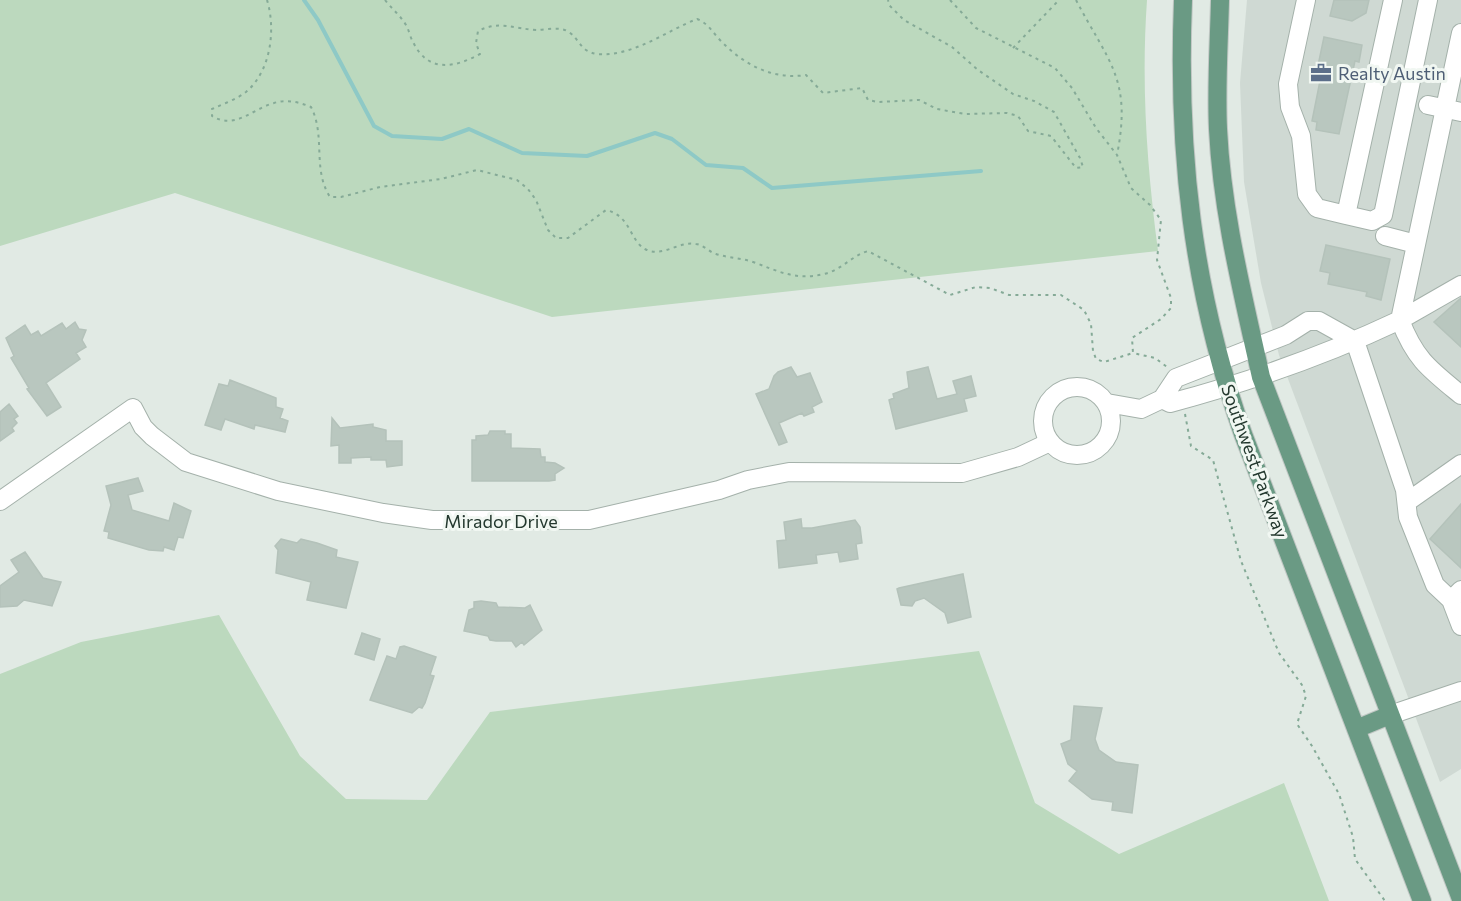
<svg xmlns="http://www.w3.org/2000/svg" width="1461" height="901" font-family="Commissioner,sans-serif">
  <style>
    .built { fill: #cfd9d3 }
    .green { fill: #bcd9be }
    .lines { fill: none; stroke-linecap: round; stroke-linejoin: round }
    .stream { stroke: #8ec9c6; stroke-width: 4 }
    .building { fill: #b9c7bf; stroke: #b4c2ba; stroke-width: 1.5 }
    .minor-casing { stroke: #a4b1aa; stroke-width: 20 }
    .major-casing { stroke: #c1c7c4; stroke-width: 20 }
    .path { stroke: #85aa97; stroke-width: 2; stroke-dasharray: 3 4.5; stroke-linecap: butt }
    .minor { stroke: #fff; stroke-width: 18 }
    .major { stroke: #6a9a84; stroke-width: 18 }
    .labels { text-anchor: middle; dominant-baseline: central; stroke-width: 6; stroke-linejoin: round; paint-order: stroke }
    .service-label { font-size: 18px; fill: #4e5e75; stroke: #f1f7f2; text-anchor: start }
    .street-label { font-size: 18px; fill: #23382e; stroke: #f1f7f2 }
  </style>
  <rect width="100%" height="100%" fill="#e1eae4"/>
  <!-- built -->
  <path class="built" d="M1247 0H1461V769L1440 782 1279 355 1261 283 1244 182 1240 83Z"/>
  <!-- green -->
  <path class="green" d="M0 0H1147C1141 85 1147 167 1158 251L552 317 175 193 0 246Z
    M219 615 300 756 346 799 427 800 490 712 979 651 1035 803 1119 854 1284 783 1329 901H0V674L81 642Z"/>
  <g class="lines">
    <!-- stream -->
    <path class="stream" d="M304 0 318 20 374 126 392 136 442 139 469 129 522 153 587 156 655 133 672 139 706 165 743 168 772 188 981 171"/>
  </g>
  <!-- building -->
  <path class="building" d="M1334 0H1369L1366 13 1352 21 1330 16Z
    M1324 37 1362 45 1359 62 1355 61 1339 134 1316 130 1317 122 1312 121 1320 81 1315 80Z
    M1326 245 1390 259 1381 300 1366 296 1367 292 1328 284 1330 273 1320 271Z
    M1461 298V347L1434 322Z
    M75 322 79 329 86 330 82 340 86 347 76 353 80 359 46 383 61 407 47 416 27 389 29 388 11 358 14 356 6 338 25 325 31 335 38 331 41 336 62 323 66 329Z
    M791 367 797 377 810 373 822 402 812 407 814 412 804 416 802 413 779 423 787 442 779 445 756 394 769 389 774 376 778 372Z
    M928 367 937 399 957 394 953 381 971 376 976 396 964 399 967 411 896 429 889 400 894 398 893 394 909 388 907 372Z
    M230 380 276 398V407L283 409 280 418 288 421 285 432 255 425 254 429 225 419 221 430 205 425 219 384 228 386Z
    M9 404 18 416 14 419 17 423 12 428 14 431 0 441V412Z
    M332 418 340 428 373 424V427L386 430V441H402V465L387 467 386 460H371V457L351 458V463H339V445L331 446Z
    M490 431H505V434H511V448L540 449 541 457H545V462L555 463 564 468 555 474V480L549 481H472V440H476V436L488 435Z
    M138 478 143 491 128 495 132 510 169 521 174 503 191 511 183 538 178 537 174 550 164 547 163 551 149 550 108 538 109 532 104 531 111 505 106 486Z
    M1461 504V568L1430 539Z
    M801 519 802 528H812L855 520 860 527 862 543 856 544 858 559 840 562 838 552 816 555 817 563 779 568 777 541 786 540 784 522Z
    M281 539 297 543 301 539 317 543 337 550 336 557 358 562 346 608 307 600 311 582 276 573 278 550 275 546Z
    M25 552 43 578 61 582 52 606 24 600 17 606 0 607V586L19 572 11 560Z
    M963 574 971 617 948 623 945 613 924 598 915 601 912 606 901 605 897 589 899 588Z
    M481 601 496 603 498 607 525 608 530 605 542 630 524 645 522 642 516 647 512 641H496L490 640 488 636 464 631 469 610 474 608V602Z
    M362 633 380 639 374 660 355 654Z
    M404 646 436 657 430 675 434 676 425 703 422 708 419 707 412 713 370 700 387 656 396 659 400 647Z
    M1074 706 1102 708 1095 739 1099 750 1116 762 1138 765 1132 813 1112 810 1113 802 1092 799 1069 781 1077 771 1068 764 1061 744 1071 740Z"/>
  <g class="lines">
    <defs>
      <path id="minor" d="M1306 0 1288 84 1290 107 1301 136 1307 194 1317 208 1346 215
        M1393 0 1346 215 1372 221 1383 215 1428 0
        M1428 105 1461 112
        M1385 236 1416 244
        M1400 320 1461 33
        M1400 320 1461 285
        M1043 421a34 34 0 1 1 68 0a34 34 0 1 1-68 0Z
        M1162 399 1170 403C1249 382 1326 355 1400 320 1415 359 1429 369 1461 395
        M1107 403 1141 409 1162 399 1176 378 1286 335 1308 321H1319L1355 341 1405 490 1408 517 1435 585 1451 600 1461 590
        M0 501 133 408 143 427 152 436 186 462 278 491 383 513 432 520H589L719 490 748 480 789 472 962 473 1018 457 1050 442
        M1407 502 1461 464
        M1451 600 1461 626
        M1390 715 1461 691"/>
      <path id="major" d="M1183 0C1177 152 1192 289 1243 434L1422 901
        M1220 0C1219 43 1216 86 1218 129 1222 213 1243 295 1261 377L1461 899
        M1356 729 1390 715"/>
    </defs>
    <!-- minor casing -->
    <use href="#minor" class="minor-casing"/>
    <!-- major casing -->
    <use href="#major" class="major-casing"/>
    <!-- path -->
    <path class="path" d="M267 0C276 29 271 71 246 92 237 99 223 104 212 109V116C235 130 252 109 274 103 287 99 299 102 311 107 326 136 312 169 330 197H341L380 187 441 179 477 170 517 180 528 189 536 200 548 230 556 238H568L606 210C632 216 629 242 647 250 663 257 679 241 696 244 704 245 709 252 716 254 729 258 741 258 753 262 778 271 796 281 824 274 842 270 851 256 868 251L950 295 976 287 990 288 1009 295H1061L1084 310 1091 324 1093 351 1096 359 1104 362 1133 353
      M385 0C392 9 400 15 406 25 409 30 410 37 413 42 428 73 454 68 480 54L476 43 478 31C500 20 514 29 537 30 546 30 560 26 569 32 580 40 581 52 597 54 633 57 666 31 697 19 708 23 713 33 721 41 744 65 773 80 806 75L823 93 862 88 868 100 878 102 919 100 937 109 965 114 1007 113 1018 116 1028 131 1051 136 1076 168 1083 167 1080 158 1054 112 1034 101 1013 94 978 70 952 47 904 20 889 5 888 0
      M950 0 976 28 1055 68 1072 88 1096 128 1117 155 1131 188 1150 205 1161 220 1157 260 1171 298V308L1161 319 1132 338 1133 353 1155 358 1167 367
      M1076 0C1109 63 1132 79 1117 155
      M1013 48 1059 0
      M1185 414 1191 446 1213 460 1241 561 1279 653 1302 685 1306 696 1297 724 1312 746 1339 794 1353 837 1355 859 1385 901"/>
    <!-- minor -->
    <use href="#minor" class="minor"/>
    <!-- major -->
    <use href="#major" class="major"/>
  </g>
  <!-- icons -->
  <defs>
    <symbol id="office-bare" viewBox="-9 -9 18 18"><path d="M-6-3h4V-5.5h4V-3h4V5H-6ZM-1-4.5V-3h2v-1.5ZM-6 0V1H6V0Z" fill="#5c6f8a" stroke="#f1f7f2" stroke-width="2.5" paint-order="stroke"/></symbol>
  </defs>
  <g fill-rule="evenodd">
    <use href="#office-bare" x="1306" y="58" width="30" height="30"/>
  </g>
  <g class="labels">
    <!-- service labels -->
    <g class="service-label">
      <text x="1338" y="73">Realty Austin</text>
    </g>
    <!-- street labels -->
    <g class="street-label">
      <text transform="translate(1255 461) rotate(70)">Southwest Parkway</text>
      <text x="501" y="521">Mirador Drive</text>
    </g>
  </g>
</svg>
